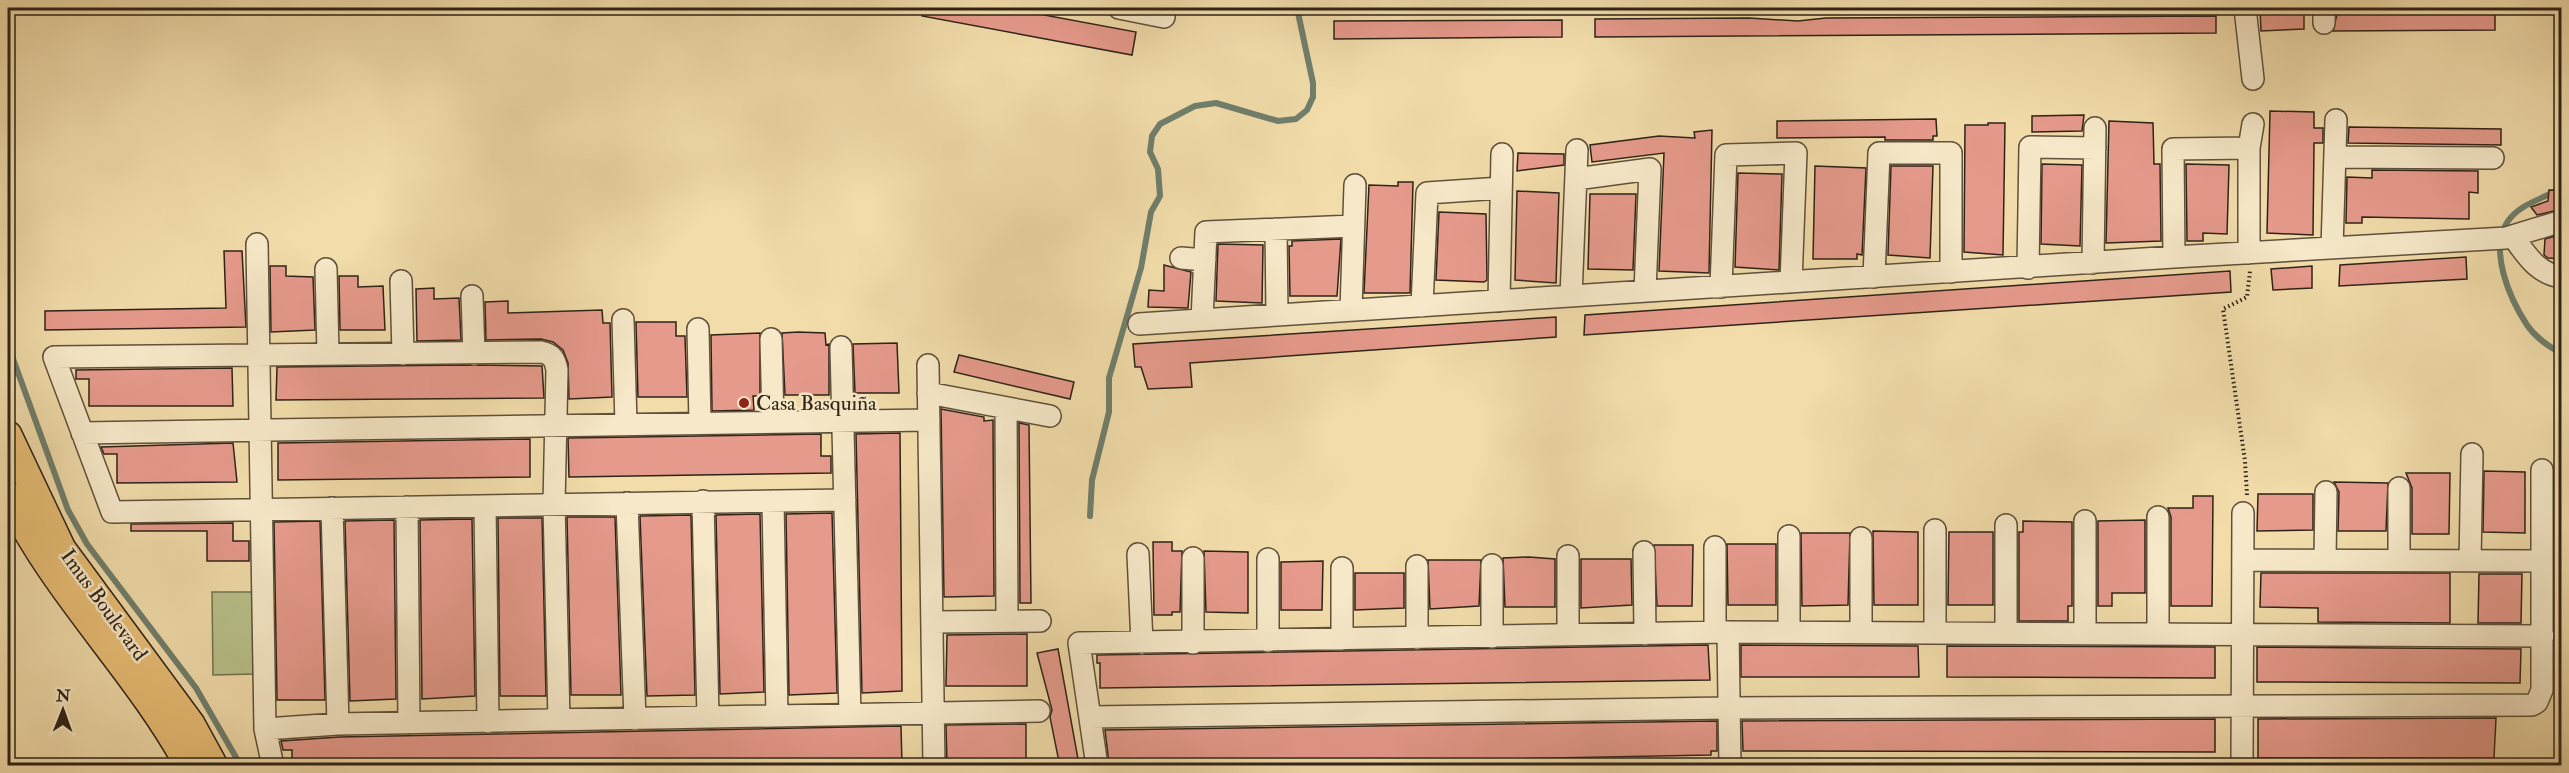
<svg xmlns="http://www.w3.org/2000/svg" width="2569" height="773" font-family="'IM FELL Double Pica',serif">
  <style>
    .green { fill: #b8c08a; stroke: #737250; stroke-width: 1.5 }
    .lines { fill: none; stroke-linecap: round; stroke-linejoin: round }
    .stream { stroke: #6f7f6c; stroke-width: 6 }
    .building { fill: #e69a8c; stroke: #2e2317; stroke-width: 1.5 }
    .minor-casing { stroke: #5f513c; stroke-width: 24 }
    .major-casing { stroke: #2e2317; stroke-width: 30 }
    .path { stroke: #2e2317; stroke-width: 4; stroke-dasharray: 1.5 3; stroke-linecap: butt }
    .minor { stroke: #f6e8c8; stroke-width: 21 }
    .major { stroke: #e8be75; stroke-width: 27 }
    .poi-dot { fill: #8f2418; stroke: #f6e8c8; stroke-width: 2 }
    .labels { text-anchor: middle; dominant-baseline: central; stroke-width: 5; stroke-linejoin: round; paint-order: stroke }
    .poi-label { font-size: 21px; fill: #2e2317; stroke: #f6e8c8; text-anchor: start }
    .street-label { font-size: 21px; fill: #2e2317; stroke: #f6e8c8 }
  </style>
  <rect width="100%" height="100%" fill="#f1dcaa"/>
  <filter id="stains"><feTurbulence type="fractalNoise" baseFrequency=".00333" numOctaves="4"/><feColorMatrix values="0 0 0 0 .2 0 0 0 0 .09 0 0 0 0 .02 0 0 0 .5 -.17"/></filter>
  <radialGradient id="worn" r=".72"><stop offset=".6" stop-color="#630" stop-opacity="0"/><stop offset="1" stop-color="#630" stop-opacity=".3"/></radialGradient>
  <!-- green -->
  <path class="green" d="M212 592H258L259 674 213 675Z"/>
  <g class="lines">
    <!-- stream -->
    <path class="stream" d="M2562 187C2543 200 2522 202 2508 221 2488 250 2510 299 2527 325 2536 338 2548 346 2562 354
      M8 345 68 510 87 544 196 688 241 766
      M1090 516 1092 480 1109 412V378L1141 268 1151 212 1160 196 1158 169 1150 152 1152 136 1160 124 1195 106 1216 103 1278 121 1296 119 1307 110 1313 97V83L1297 8"/>
  </g>
  <!-- building -->
  <path class="building" d="M923 8H1007L1136 32 1132 55 922 16Z
    M2260 8H2304V29L2261 31Z
    M2337 14H2495V30L2333 31Z
    M2216 16V33L1595 37V19L1749 18 1798 21 1826 18Z
    M1562 20V37L1334 39V21Z
    M2270 111 2314 112V128H2323V143H2314L2313 235 2267 233Z
    M2084 115 2082 131 2032 132V116Z
    M1936 119 1937 136H1933V140H1885V137L1777 138V121Z
    M2109 121 2153 123 2154 164H2160L2161 241 2106 243Z
    M1988 123H2005L2003 255 1964 252 1965 125H1988Z
    M2349 127 2501 129V145L2348 143Z
    M1712 130 1709 273 1659 271 1664 153 1592 162 1590 145 1659 136 1695 138 1694 132Z
    M1518 153 1564 154V165L1517 171Z
    M2042 164 2082 165 2080 246 2041 244Z
    M2186 164 2229 165 2227 234 2203 233V241H2187Z
    M1815 166 1866 168 1862 255 1857 254V259H1813Z
    M1891 166H1933L1930 258 1888 255Z
    M2372 170 2478 171V193L2469 192V219L2362 217V223H2346L2347 177 2372 178Z
    M1738 173 1782 174 1779 270 1735 267Z
    M1398 182H1413L1410 293H1364L1369 185 1398 186Z
    M2549 190 2562 191V209L2537 215 2531 207 2548 201Z
    M1517 191 1559 193 1556 283 1515 280Z
    M1590 194H1636L1633 270 1588 269Z
    M1439 212 1486 214 1487 280 1484 282 1436 280Z
    M2562 234V259L2548 258 2544 255 2545 239Z
    M1341 239 1337 296H1290L1289 246H1292V241Z
    M1218 244 1263 245 1262 303 1216 301Z
    M224 251H242L246 327 45 330V311L226 308Z
    M2466 257 2467 279 2339 286 2340 265Z
    M1164 265 1191 272 1188 308 1148 307 1149 290 1164 291Z
    M270 266H286V276L313 277 315 330 271 332Z
    M2312 266V288L2273 290 2271 269Z
    M2230 271 2231 292 1584 335 1585 315Z
    M339 276H358V287L383 286 385 330H340Z
    M434 288V299L459 298 461 340 417 341 416 289Z
    M508 301V313L602 310 603 323H610L612 397 569 399 568 363 563 350 553 342 541 339 486 340 485 302Z
    M1556 317V337L1190 363 1192 387 1148 389 1141 367H1135L1133 344Z
    M636 322H676V336H685L687 397H638Z
    M798 332 825 333 826 345 829 344V395H785L782 333Z
    M760 333V396H753L754 410 712 411 711 335Z
    M897 343 899 393H855L853 344Z
    M959 355 1074 382 1070 399 954 372Z
    M469 365 542 366 544 398 276 400 277 367Z
    M232 368 233 406H89V379H76V370Z
    M941 409 984 417V421L993 420 994 596 944 597Z
    M1019 423 1029 425 1031 603H1020Z
    M900 433 902 691 862 693 856 434Z
    M821 434V456H831V473L569 477 568 438Z
    M530 439V477L278 480V443Z
    M233 443 237 482 117 483V454H104L101 447Z
    M2484 471 2525 472V533L2483 532Z
    M2406 473H2450L2449 534H2412V488Z
    M2334 482 2388 483 2386 531H2338L2339 492Z
    M2258 494H2313V530L2257 531Z
    M2193 496H2213L2212 606H2171V517L2168 508H2193Z
    M832 513 837 693 789 695 786 514Z
    M760 514 764 692 720 694 716 515Z
    M691 515 695 695 647 696 640 516Z
    M567 517H615L621 695H571Z
    M498 518H542L546 696H500Z
    M472 519 475 696 422 699 420 520Z
    M394 520 396 699 350 701 345 521Z
    M2145 520V593H2112V606H2098V521Z
    M320 521 325 700H277L274 522Z
    M2023 521 2072 522V606H2068V621H2019V532H2023Z
    M233 523V541H249V561H207V531H131V524Z
    M1873 531 1918 532V605H1874Z
    M1949 532H1993V605H1948Z
    M1801 533H1850L1848 605 1802 606Z
    M1153 542H1172V551H1182L1180 612H1172V615H1154Z
    M1727 544H1776V605H1728Z
    M1654 545H1693L1692 606H1657Z
    M1204 551 1248 552V613L1206 612Z
    M1529 557 1555 559V607H1505L1503 558Z
    M1581 559H1631L1632 605 1581 608Z
    M1428 560H1481L1479 606 1430 609Z
    M1323 561 1322 610H1281V562Z
    M1355 573H1404V608L1355 610Z
    M2261 573H2450V623L2318 622V608L2260 607Z
    M2479 574H2522L2521 623H2478Z
    M1027 634V686H946L947 635Z
    M1708 645 1710 680 1100 688V663H1097V655Z
    M1741 645 1918 646 1919 677H1741Z
    M1947 646 2215 647V678L1947 677Z
    M2257 647 2521 649 2520 683 2257 682Z
    M1058 649 1078 759 1059 762 1050 717 1052 710 1037 653Z
    M2496 718 2494 758H2258V719Z
    M2215 719V752L1743 751 1742 721Z
    M1717 721V751H1711V755L1492 759 1109 763 1105 730Z
    M1026 724V765H947L946 725Z
    M901 726 902 765H292V750H283L281 741 339 737Z"/>
  <g class="lines">
    <defs>
      <path id="minor" d="M1119 8 1164 17V8
        M2245 8 2253 79
        M2324 23V8
        M2335 157 2493 158
        M1576 179 1650 169 1645 291
        M1276 229 1277 315
        M2514 238C2527 256 2538 274 2562 277
        M257 244 265 729 273 766
        M2332 248 2336 120
        M2249 253V148L2253 124
        M2174 257 2173 149 2249 148
        M1181 258 1205 260
        M2093 263 2095 128
        M2028 268 2030 147 2095 148
        M326 269 328 354
        M1874 277 1879 153H1951V272
        M401 281 403 354
        M1721 287 1726 155 1796 153 1791 282
        M472 296 474 354
        M1571 296 1577 150
        M1499 301 1502 154
        M1422 306 1427 193 1501 188
        M1351 310 1355 185
        M623 320 626 424
        M1202 320 1206 232 1353 226
        M1139 324 2174 257 2506 238 2562 221
        M698 329 700 423
        M771 339 773 422
        M841 347 850 715
        M928 365 934 766
        M928 393 1050 416
        M1006 408 1007 621
        M82 433 929 420
        M2399 488V561
        M703 501 708 717
        M773 501 777 716
        M627 503 635 719
        M485 506 488 722
        M407 507 409 723
        M332 508 338 724
        M2158 517V633
        M2085 521V633
        M2006 525V633
        M1935 530V633
        M1861 538V632
        M1715 547V632
        M1644 552 1645 634
        M1138 554 1142 643
        M1568 556V635
        M1193 558V643
        M1268 559V641
        M2243 560 2542 561
        M2325 560 2326 492
        M2470 561 2472 454
        M1492 565V637
        M1417 566V638
        M1342 568V639
        M932 622 1040 621
        M1728 632 1730 766
        M1789 632V536
        M1090 717 1729 708 2532 705 2537 702 2542 690V470
        M559 720 554 504 557 370C555 359 552 354 541 352L54 357 112 512C356 508 600 504 845 500
        M265 729 338 724 1039 711
        M1097 766 1079 643 1728 632 2543 636
        M2242 766 2243 513"/>
      <path id="major" d="M8 435 62 549 191 724 214 766
        M8 495C55 594 137 670 189 766"/>
    </defs>
    <!-- minor casing -->
    <use href="#minor" class="minor-casing"/>
    <!-- major casing -->
    <use href="#major" class="major-casing"/>
    <!-- path -->
    <path class="path" d="M2247 495 2245 461 2223 309 2247 297 2250 271"/>
    <!-- minor -->
    <use href="#minor" class="minor"/>
    <!-- major -->
    <use href="#major" class="major"/>
  </g>
  <!-- markers -->
  <circle class="poi-dot" cx="744" cy="403" r="6"/>
  <g class="labels">
    <!-- poi labels -->
    <g class="poi-label">
      <text x="756" y="403">Casa Basquiña</text>
    </g>
    <!-- street labels -->
    <g class="street-label">
      <text transform="translate(104 605) rotate(54)">Imus Boulevard</text>
    </g>
  </g>
  <!-- margin -->
  <rect width="2569" height="773" fill="none" stroke="#f1dcaa" stroke-width="30"/>
  <rect x="9" y="9" width="2551" height="755" fill="none" stroke="#2e2317" stroke-width="3"/>
  <rect x="15" y="15" width="2539" height="743" fill="none" stroke="#2e2317" stroke-width="1.5"/>
  <!-- north arrow -->
  <g transform="translate(63 710) rotate(1)" stroke="#f6e8c8" stroke-width="4.5" paint-order="stroke">
  <path d="M0-4.5L10 22L0 15L-10 22Z" fill="#2e2317"/>
  <text y="-9" font-size="16" font-weight="bold" text-anchor="middle" fill="#2e2317">N</text>
  </g>
  <rect width="100%" height="100%" filter="url(#stains)"/>
  <rect width="100%" height="100%" fill="url(#worn)"/>
</svg>
